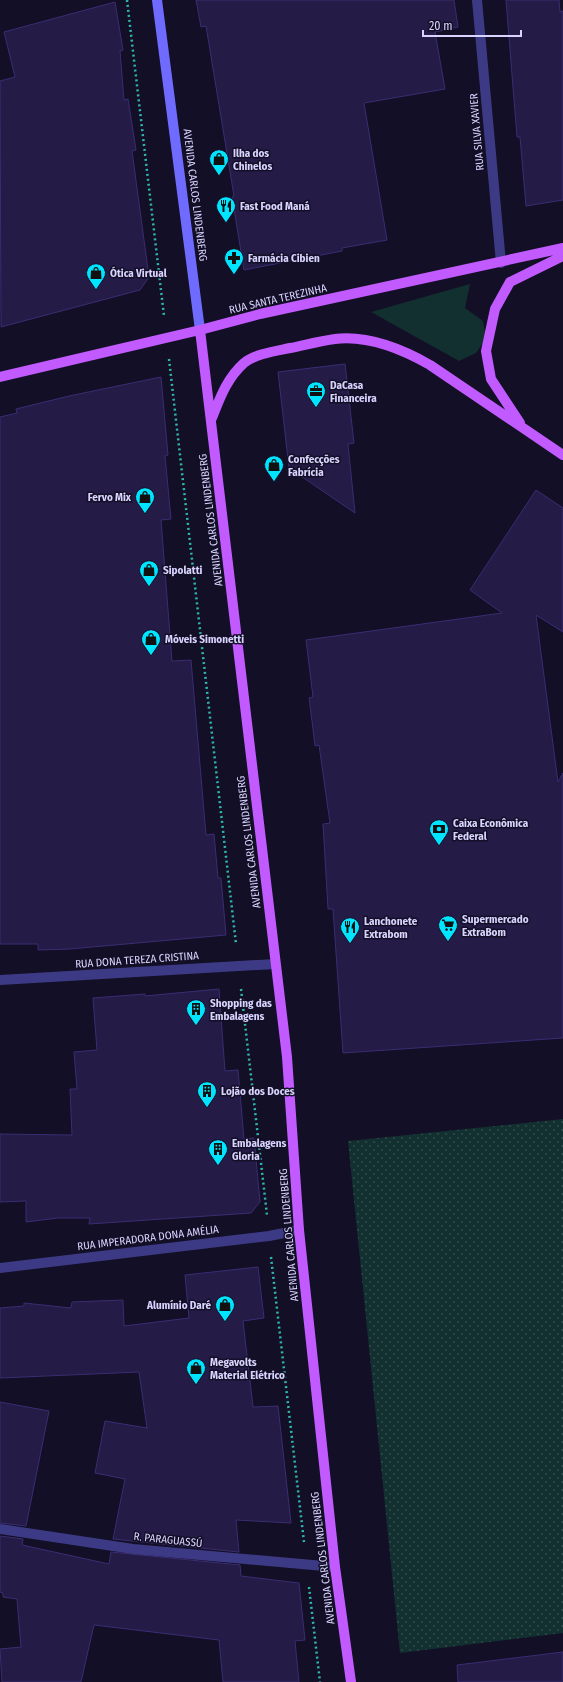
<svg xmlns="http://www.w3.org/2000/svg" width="563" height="1682" font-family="'Fira Sans Condensed',sans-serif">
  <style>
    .grass { fill: url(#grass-dots) }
    .garden { fill: #12302f }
    .building { fill: #241b47; stroke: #3b2d73 }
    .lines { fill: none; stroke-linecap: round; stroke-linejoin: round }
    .path { stroke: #2fb8b0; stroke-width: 2.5; stroke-dasharray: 2 3; stroke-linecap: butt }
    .street { stroke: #3d3a85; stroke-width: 10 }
    .secondary { stroke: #6f6bff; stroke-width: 10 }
    .primary { stroke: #c25bff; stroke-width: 10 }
    .labels { text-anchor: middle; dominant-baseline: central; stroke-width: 3; stroke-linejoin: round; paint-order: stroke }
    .street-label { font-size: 11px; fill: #d9d4ff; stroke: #130f26 }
    .poi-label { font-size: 11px; font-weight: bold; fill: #d9d4ff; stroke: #130f26; text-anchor: start }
  </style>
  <defs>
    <pattern id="grass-dots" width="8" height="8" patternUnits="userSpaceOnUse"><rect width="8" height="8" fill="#12302f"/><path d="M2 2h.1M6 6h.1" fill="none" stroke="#344d4e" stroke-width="1.8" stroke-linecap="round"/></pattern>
  </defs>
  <rect width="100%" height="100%" fill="#130f26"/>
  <!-- grass -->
  <path class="grass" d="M563 1119V1633L400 1653 348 1141Z"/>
  <!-- garden -->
  <path class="garden" d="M470 284 465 308 483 321 485 332V340L476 353 459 361 371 312Z"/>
  <!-- building -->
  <path class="building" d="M196 0H454L458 27 435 32 445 89 364 103 387 240 342 248V251L244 270 232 197 234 196 206 26 201 27Z
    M506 0H559L560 12 563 11V200L526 206 520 137H517Z
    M115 2 123 50 120 51 124 100 128 99 136 150 132 151 149 277 140 290 1 327 0 81 15 77 4 32Z
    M345 364 354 443 348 444 355 513 289 468 278 372Z
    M161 377 168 455 165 456 171 519 161 520 172 661 191 660 206 835 214 834 218 878H221L226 935 70 949 38 950V944H0V417L17 413 16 409 69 396Z
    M536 490 563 508V632L536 615 558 782 563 773V1038L343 1053 333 909H328L323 824 330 823 319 745 315 746 312 721 309 698 313 697 306 640 502 613 470 590Z
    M219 989 225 1071 238 1070 244 1139 254 1138 260 1202 251 1213 89 1224 90 1218H58L26 1222V1201L0 1202V1134L72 1135 70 1089H77L74 1052 97 1050 93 998 145 994V996Z
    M258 1267 264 1318 243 1321 253 1407 278 1406 291 1523 236 1520 239 1552 113 1539 125 1479 95 1473 105 1421 147 1428 139 1372 0 1378V1308L24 1306V1303L71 1308 72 1302 123 1300 124 1326 189 1318 185 1275Z
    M0 1402 49 1411 26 1526 0 1523Z
    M0 1536 23 1539 22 1545 109 1564 111 1552 240 1565 241 1576 299 1583 305 1640 295 1641 299 1682H223L219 1640 94 1625 81 1682H2L0 1649 21 1647 17 1599 3 1597V1593L0 1592Z
    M563 1652V1682H458L457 1665Z"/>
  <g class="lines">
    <!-- path -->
    <path class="path" d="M127 0 164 316
      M169 359 236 944
      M241 989 267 1215
      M271 1257 304 1542
      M309 1587 320 1682"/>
    <!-- street -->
    <path class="street" d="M477 0 501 263
      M0 980 275 964
      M0 1268 269 1236 299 1230
      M0 1529 133 1549 335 1567"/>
    <!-- secondary -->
    <path class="secondary" d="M157 0 200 330"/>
    <!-- primary -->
    <path class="primary" d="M200 330 287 1057 299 1230 335 1567 351 1682
      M0 377 200 330 260 314 563 248
      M212 418C220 398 227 378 244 363 255 354 276 351 290 348 305 345 320 341 335 339 368 335 402 349 430 365L563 455
      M520 423 491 379 486 351 495 309 510 282 563 256"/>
  </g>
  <!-- icons -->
  <defs>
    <symbol id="shop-pin" viewBox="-11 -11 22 30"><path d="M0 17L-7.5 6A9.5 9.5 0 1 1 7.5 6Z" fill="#00e5ff" stroke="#130f26"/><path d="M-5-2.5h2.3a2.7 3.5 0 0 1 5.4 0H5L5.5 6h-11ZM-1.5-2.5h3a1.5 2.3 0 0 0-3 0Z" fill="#111"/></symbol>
    <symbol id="restaurant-pin" viewBox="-11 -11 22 30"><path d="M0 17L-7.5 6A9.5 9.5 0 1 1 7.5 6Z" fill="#00e5ff" stroke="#130f26"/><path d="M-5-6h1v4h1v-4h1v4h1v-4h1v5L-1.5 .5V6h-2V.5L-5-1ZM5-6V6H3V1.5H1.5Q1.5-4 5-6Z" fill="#111"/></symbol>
    <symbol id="pharmacy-pin" viewBox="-11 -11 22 30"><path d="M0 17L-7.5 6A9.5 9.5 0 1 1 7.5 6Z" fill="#00e5ff" stroke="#130f26"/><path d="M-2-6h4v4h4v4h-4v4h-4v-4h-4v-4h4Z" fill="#111"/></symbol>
    <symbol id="office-pin" viewBox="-11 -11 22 30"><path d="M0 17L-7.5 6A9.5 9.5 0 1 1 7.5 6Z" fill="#00e5ff" stroke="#130f26"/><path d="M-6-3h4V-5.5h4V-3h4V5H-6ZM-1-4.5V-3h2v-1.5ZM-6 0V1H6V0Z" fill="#111"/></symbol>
    <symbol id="bank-pin" viewBox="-11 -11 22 30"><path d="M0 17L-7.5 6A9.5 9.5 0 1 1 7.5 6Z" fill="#00e5ff" stroke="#130f26"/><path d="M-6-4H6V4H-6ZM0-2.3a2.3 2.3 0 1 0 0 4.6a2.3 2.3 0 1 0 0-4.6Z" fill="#111"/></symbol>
    <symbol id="supermarket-pin" viewBox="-11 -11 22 30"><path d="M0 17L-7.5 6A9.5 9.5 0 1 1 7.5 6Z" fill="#00e5ff" stroke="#130f26"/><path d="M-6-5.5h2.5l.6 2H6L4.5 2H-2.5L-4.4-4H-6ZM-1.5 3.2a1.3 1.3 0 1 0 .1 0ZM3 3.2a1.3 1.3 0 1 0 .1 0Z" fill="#111"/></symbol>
    <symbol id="building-pin" viewBox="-11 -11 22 30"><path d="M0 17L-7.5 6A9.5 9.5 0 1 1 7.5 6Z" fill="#00e5ff" stroke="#130f26"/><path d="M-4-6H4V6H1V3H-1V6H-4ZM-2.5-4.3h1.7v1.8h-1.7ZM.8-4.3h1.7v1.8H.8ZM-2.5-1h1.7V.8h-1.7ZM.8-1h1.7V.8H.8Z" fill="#111"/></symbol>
  </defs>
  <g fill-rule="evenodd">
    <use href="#shop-pin" x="208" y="148" width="22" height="30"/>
    <use href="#restaurant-pin" x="215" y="195" width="22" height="30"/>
    <use href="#pharmacy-pin" x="223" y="247" width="22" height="30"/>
    <use href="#shop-pin" x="85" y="262" width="22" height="30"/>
    <use href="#office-pin" x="305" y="380" width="22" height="30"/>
    <use href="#shop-pin" x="263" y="454" width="22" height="30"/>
    <use href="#shop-pin" x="134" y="486" width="22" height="30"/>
    <use href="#shop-pin" x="138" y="559" width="22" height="30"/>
    <use href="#shop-pin" x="140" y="628" width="22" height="30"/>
    <use href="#bank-pin" x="428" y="818" width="22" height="30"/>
    <use href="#supermarket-pin" x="437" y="914" width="22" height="30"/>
    <use href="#restaurant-pin" x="339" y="916" width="22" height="30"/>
    <use href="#building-pin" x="185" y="998" width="22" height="30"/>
    <use href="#building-pin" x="196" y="1080" width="22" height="30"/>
    <use href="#building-pin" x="207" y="1138" width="22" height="30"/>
    <use href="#shop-pin" x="214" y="1294" width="22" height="30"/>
    <use href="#shop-pin" x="185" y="1357" width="22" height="30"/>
  </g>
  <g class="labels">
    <!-- street labels -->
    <g class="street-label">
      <text transform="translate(477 132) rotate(-95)">RUA SILVA XAVIER</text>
      <text transform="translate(195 195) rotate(83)">AVENIDA CARLOS LINDENBERG</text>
      <text transform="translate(278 299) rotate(-13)">RUA SANTA TEREZINHA</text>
      <text transform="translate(211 520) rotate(-97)">AVENIDA CARLOS LINDENBERG</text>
      <text transform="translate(249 842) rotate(-97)">AVENIDA CARLOS LINDENBERG</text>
      <text transform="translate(137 960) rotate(-4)">RUA DONA TEREZA CRISTINA</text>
      <text transform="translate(289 1235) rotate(-95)">AVENIDA CARLOS LINDENBERG</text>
      <text transform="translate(148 1238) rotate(-7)">RUA IMPERADORA DONA AMÉLIA</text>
      <text transform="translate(168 1540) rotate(6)">R. PARAGUASSÚ</text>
      <text transform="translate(323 1558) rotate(-97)">AVENIDA CARLOS LINDENBERG</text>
    </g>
    <!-- poi labels -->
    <g class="poi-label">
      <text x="233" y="153">Ilha dos<tspan x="233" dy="13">Chinelos</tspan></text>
      <text x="240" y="206">Fast Food Maná</text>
      <text x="248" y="258">Farmácia Cibien</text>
      <text x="110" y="273">Ótica Virtual</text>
      <text x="330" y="385">DaCasa<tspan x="330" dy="13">Financeira</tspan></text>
      <text x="288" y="459">Confecções<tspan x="288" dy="13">Fabrícia</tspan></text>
      <text x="131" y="497" text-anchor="end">Fervo Mix</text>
      <text x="163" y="570">Sipolatti</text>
      <text x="165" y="639">Móveis Simonetti</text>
      <text x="453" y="823">Caixa Econômica<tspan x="453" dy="13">Federal</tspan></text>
      <text x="462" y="919">Supermercado<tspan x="462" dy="13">ExtraBom</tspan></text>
      <text x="364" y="921">Lanchonete<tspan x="364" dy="13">Extrabom</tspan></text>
      <text x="210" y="1003">Shopping das<tspan x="210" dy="13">Embalagens</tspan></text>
      <text x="221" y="1091">Lojão dos Doces</text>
      <text x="232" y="1143">Embalagens<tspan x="232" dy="13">Gloria</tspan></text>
      <text x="211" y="1305" text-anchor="end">Alumínio Daré</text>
      <text x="210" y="1362">Megavolts<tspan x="210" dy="13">Material Elétrico</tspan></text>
    </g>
  </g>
  <!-- scale -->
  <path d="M423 30v6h98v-6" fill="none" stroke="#d9d4ff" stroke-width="2"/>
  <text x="429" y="30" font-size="12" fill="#d9d4ff" stroke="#130f26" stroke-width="3" paint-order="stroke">20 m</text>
</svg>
